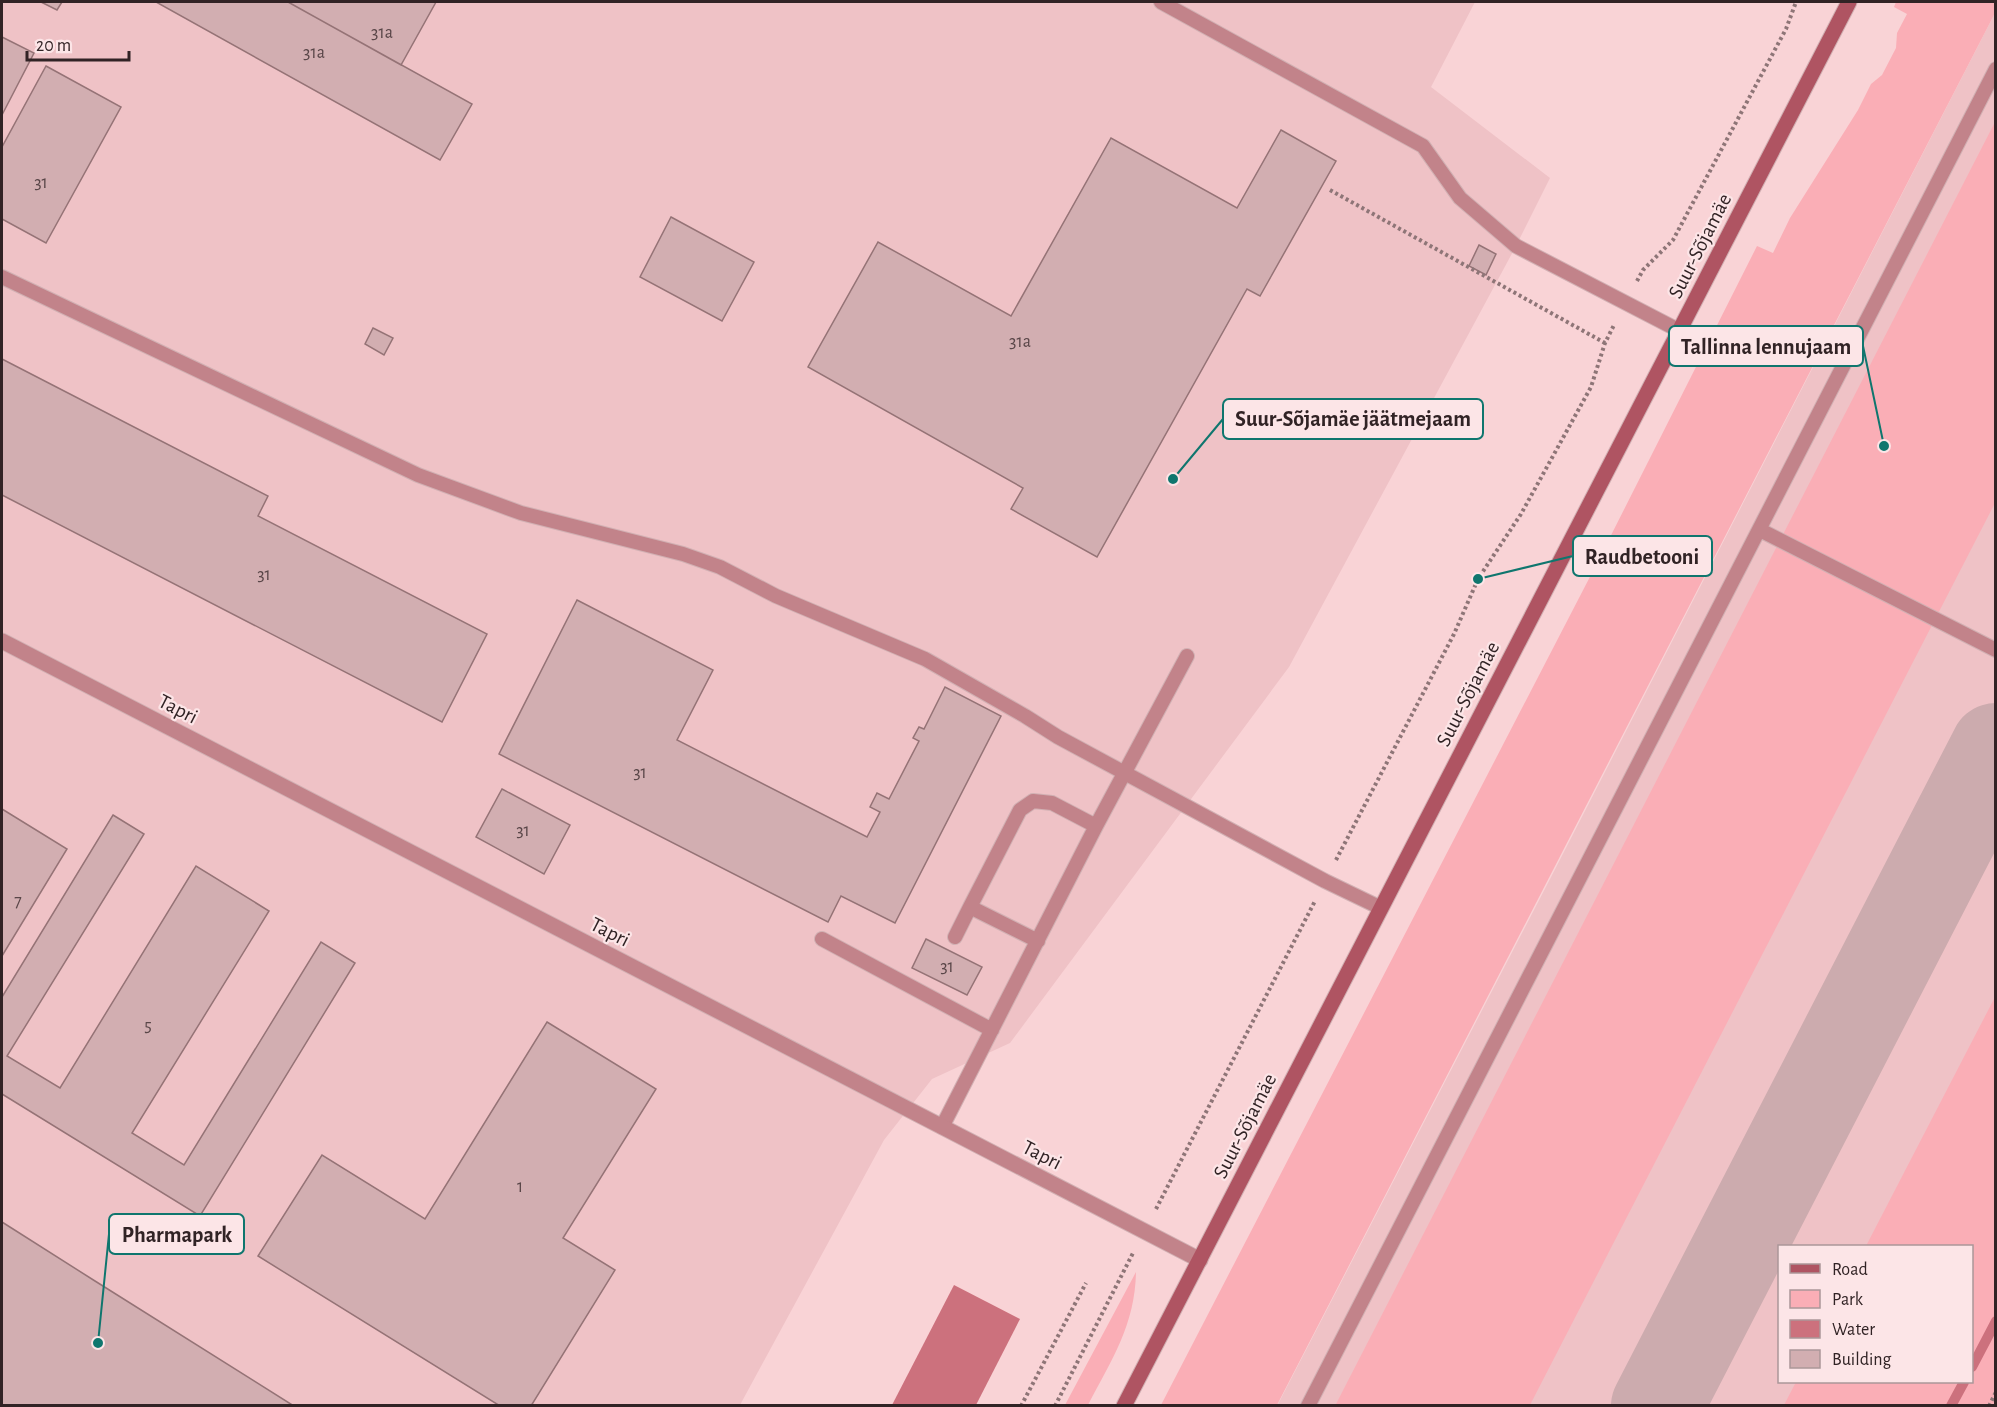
<svg xmlns="http://www.w3.org/2000/svg" width="1997" height="1407" font-family="'Alegreya Sans',sans-serif">
  <style>
    .built { fill: #efc2c6; fill-rule: evenodd }
    .green { fill: #faaeb6 }
    .water { fill: #cc717d }
    .lines { fill: none; stroke-linecap: round; stroke-linejoin: round }
    .stream { stroke: #cc717d; stroke-width: 10 }
    .taxiway { stroke: #ccabae; stroke-width: 92 }
    .building { fill: #d2aeb1; stroke: #957376; stroke-width: 1.5 }
    .service-casing { stroke: #d1b0b3; stroke-width: 16 }
    .minor-casing { stroke: #d1b0b3; stroke-width: 17 }
    .secondary-casing { stroke: #d1b0b3; stroke-width: 17 }
    .path { stroke: #8e7577; stroke-width: 4; stroke-dasharray: 3 3; stroke-linecap: butt }
    .service { stroke: #c2838a; stroke-width: 14 }
    .minor { stroke: #c2838a; stroke-width: 15 }
    .secondary { stroke: #af5462; stroke-width: 15 }
    .labels { text-anchor: middle; dominant-baseline: central; stroke-width: 4.5; stroke-linejoin: round; paint-order: stroke }
    .number-label { font-size: 18px; fill: #594648 }
    .street-label { font-size: 21px; fill: #312325; stroke: #fce5e7 }
    .leader { fill: none; stroke: #0f766e; stroke-width: 2 }
    .callout-dot { fill: #0f766e; stroke: #fce5e7; stroke-width: 2 }
    .callout { fill: #fce5e7; stroke: #0f766e; stroke-width: 2 }
    .callout-label { font-size: 22px; text-anchor: middle; font-weight: bold; fill: #312325 }
  </style>
  <rect width="100%" height="100%" fill="#f9d3d6"/>
  <!-- built -->
  <path class="built" d="M2 2H1475L1431 87 1550 178 1516 246 1289 667 1010 1043 932 1079 884 1140 740 1405 2 1406Z
    M1995 13V1405L1277 1406 1550 879ZM1780 1246H1972V1382H1780Z"/>
  <!-- green -->
  <path class="green" d="M1896 2H1995V13L1277 1405H1161L1594 569 1757 246 1773 253 1790 218 1858 110 1871 84 1882 75 1896 48 1897 33 1907 14 1894 7Z
    M1995 122V503L1530 1405 1335 1406Z
    M1995 997V1405H1784L1796 1382H1972V1246H1866Z
    M1136 1272C1135 1325 1112 1359 1088 1405H1065Z"/>
  <!-- water -->
  <path class="water" d="M954 1285 1020 1319 976 1405H892Z"/>
  <g class="lines">
    <!-- stream -->
    <path class="stream" d="M1972 1367 1996 1321
      M1951 1406 1964 1382"/>
    <!-- taxiway -->
    <path class="taxiway" d="M1657 1406 1996 749"/>
  </g>
  <!-- building -->
  <path class="building" d="M41 2H62L57 10Z
    M156 2H288L472 104 440 160Z
    M288 2H436L401 65Z
    M2 37 34 53 2 115Z
    M46 66 121 107 46 243 2 219V147Z
    M1281 130 1336 161 1260 296 1247 289 1097 557 1011 509 1023 488 808 367 878 242 1011 316 1111 138 1237 208Z
    M671 217 754 262 722 321 640 277Z
    M1479 245 1496 254 1486 275 1469 266Z
    M373 328 393 338 384 355 365 344Z
    M2 359 268 496 258 516 487 634 442 722 2 495Z
    M577 600 713 670 677 740 867 837 880 812 870 807 877 793 889 799 919 741 913 738 919 727 924 729 945 687 1001 716 895 923 841 896 828 922 499 754Z
    M502 789 570 825 544 874 476 837Z
    M2 809 67 849 2 956Z
    M113 815 144 834 7 1056 60 1088 196 866 269 911 132 1133 184 1165 321 942 355 963 200 1216 2 1094V997Z
    M926 939 982 967 967 995 912 968Z
    M547 1022 656 1089 563 1238 615 1270 531 1406H500L258 1256 322 1155 425 1219Z
    M2 1222 95 1281 294 1406H2Z"/>
  <g class="lines">
    <defs>
      <path id="service" d="M1161 2 1423 146 1460 198 1516 246 1680 331
        M2 277 418 475 521 513 683 554 720 567 776 596 925 659 1025 716 1058 737 1325 881 1381 908
        M1760 530 1996 650
        M955 937 970 907
        M822 939 992 1030
        M1038 941 970 907 1020 810 1033 801 1052 803 1096 826
        M942 1127 1096 826 1187 656
        M1308 1406 1996 69"/>
      <path id="minor" d="M2 641 1200 1260"/>
      <path id="secondary" d="M1124 1406 1849 2"/>
    </defs>
    <!-- service casing -->
    <use href="#service" class="service-casing"/>
    <!-- minor casing -->
    <use href="#minor" class="minor-casing"/>
    <!-- secondary casing -->
    <use href="#secondary" class="secondary-casing"/>
    <!-- path -->
    <path class="path" d="M1330 190 1605 343
      M1637 281 1643 270 1673 240 1786 29 1796 2
      M1336 860 1454 634 1478 579 1521 514 1591 387 1605 343 1614 325
      M1156 1209 1315 901
      M1021 1406 1086 1283
      M1055 1406 1133 1253
      M1989 1406 1996 1392"/>
    <!-- service -->
    <use href="#service" class="service"/>
    <!-- minor -->
    <use href="#minor" class="minor"/>
    <!-- secondary -->
    <use href="#secondary" class="secondary"/>
  </g>
  <g class="labels">
    <!-- number labels -->
    <g class="number-label">
      <text x="382" y="33">31a</text>
      <text x="314" y="53">31a</text>
      <text x="41" y="183">31</text>
      <text x="1020" y="342">31a</text>
      <text x="264" y="575">31</text>
      <text x="640" y="773">31</text>
      <text x="523" y="831">31</text>
      <text x="18" y="902">7</text>
      <text x="947" y="967">31</text>
      <text x="148" y="1026">5</text>
      <text x="520" y="1187">1</text>
    </g>
    <!-- street labels -->
    <g class="street-label">
      <text transform="translate(1700 246) rotate(-63)">Suur-Sõjamäe</text>
      <text transform="translate(1468 694) rotate(-63)">Suur-Sõjamäe</text>
      <text transform="translate(178 709) rotate(27)">Tapri</text>
      <text transform="translate(610 932) rotate(27)">Tapri</text>
      <text transform="translate(1245 1126) rotate(-63)">Suur-Sõjamäe</text>
      <text transform="translate(1042 1155) rotate(27)">Tapri</text>
    </g>
  </g>
  <!-- callouts -->
  <path class="leader" d="M1884 446L1863 346M1173 479L1223 419M1478 579L1573 556M98 1343L109 1234"/>
  <g class="callout-dot">
    <circle cx="1884" cy="446" r="6"/>
    <circle cx="1173" cy="479" r="6"/>
    <circle cx="1478" cy="579" r="6"/>
    <circle cx="98" cy="1343" r="6"/>
  </g>
  <g class="callout">
    <rect x="1669" y="326" width="194" height="40" rx="6"/>
    <rect x="1223" y="399" width="260" height="40" rx="6"/>
    <rect x="1573" y="536" width="139" height="40" rx="6"/>
    <rect x="109" y="1214" width="135" height="40" rx="6"/>
  </g>
  <g class="callout-label">
    <text x="1766" y="354">Tallinna lennujaam</text>
    <text x="1353" y="426">Suur-Sõjamäe jäätmejaam</text>
    <text x="1642" y="564">Raudbetooni</text>
    <text x="177" y="1242">Pharmapark</text>
  </g>
  <!-- border -->
  <rect width="1997" height="1407" fill="none" stroke="#312325" stroke-width="6"/>
  <!-- legend -->
  <rect x="1778" y="1245" width="195" height="138" fill="#fce5e7" stroke="#ab9799" stroke-width="1.5"/>
  <rect x="1790" y="1264" width="30" height="9" fill="#af5462" stroke="#ab9799" stroke-width="1.5"/>
  <text x="1832" y="1275" font-size="18" fill="#312325">Road</text>
  <rect x="1790" y="1290" width="30" height="18" fill="#faaeb6" stroke="#ab9799" stroke-width="1.5"/>
  <text x="1832" y="1305" font-size="18" fill="#312325">Park</text>
  <rect x="1790" y="1320" width="30" height="18" fill="#cc717d" stroke="#ab9799" stroke-width="1.5"/>
  <text x="1832" y="1335" font-size="18" fill="#312325">Water</text>
  <rect x="1790" y="1350" width="30" height="18" fill="#d2aeb1" stroke="#ab9799" stroke-width="1.5"/>
  <text x="1832" y="1365" font-size="18" fill="#312325">Building</text>
  <!-- scale -->
  <path d="M27 51v9h102v-9" fill="none" stroke="#312325" stroke-width="3"/>
  <text x="36" y="51" font-size="18" fill="#312325" stroke="#fce5e7" stroke-width="4.5" paint-order="stroke">20 m</text>
</svg>
